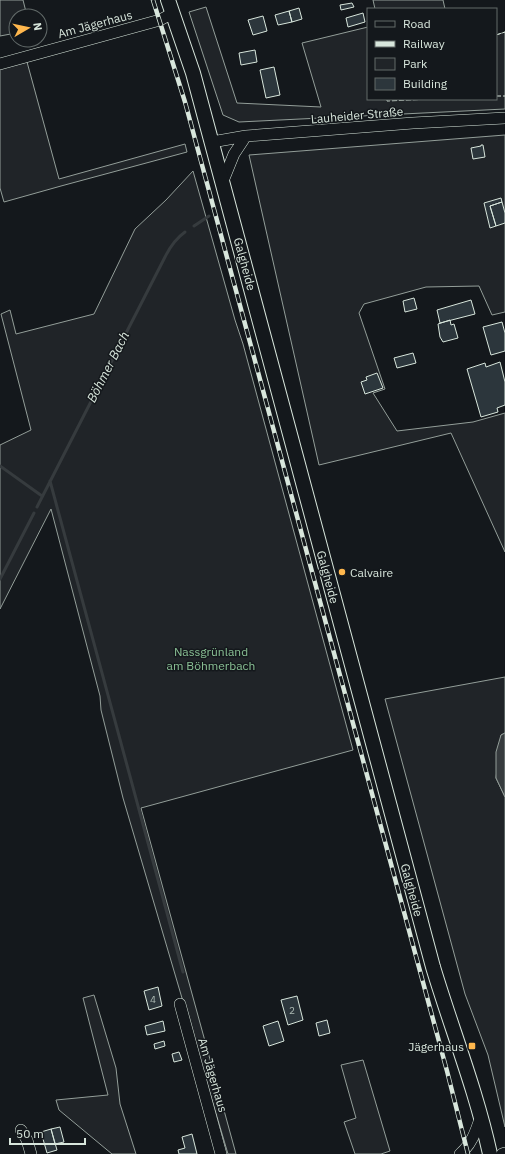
<svg xmlns="http://www.w3.org/2000/svg" width="505" height="1154" font-family="'IBM Plex Sans',sans-serif">
  <style>
    .green { fill: #202428; stroke: #939e99 }
    .water { fill: #363b3e; stroke: #939e99 }
    .lines { fill: none; stroke-linecap: round; stroke-linejoin: round }
    .stream { stroke: #363b3e; stroke-width: 3 }
    .building { fill: #2c363c; stroke: #d8e6dc }
    .minor-casing { stroke: #d8e6dc; stroke-width: 12 }
    .major-casing { stroke: #d8e6dc; stroke-width: 16 }
    .minor { stroke: #14181c; stroke-width: 11 }
    .major { stroke: #14181c; stroke-width: 14 }
    .rail-casing { stroke: #d8e6dc; stroke-width: 4.5 }
    .rail { stroke: #14181c; stroke-width: 3; stroke-dasharray: 9; stroke-linecap: butt }
    .fence { stroke: #d8e6dc; stroke-width: 1; stroke-dasharray: 5 2; stroke-linecap: butt }
    .poi-dot { fill: #ffb74d; stroke: #14181c; stroke-width: 1.5 }
    .labels { text-anchor: middle; dominant-baseline: central; stroke-width: 3; stroke-linejoin: round; paint-order: stroke }
    .number-label { font-size: 10px; fill: #adbab4 }
    .street-label { font-size: 12px; fill: #d8e6dc; stroke: #14181c }
    .poi-label { font-size: 12px; fill: #d8e6dc; stroke: #14181c; text-anchor: start }
    .park-label { font-size: 12px; fill: #8ac095; stroke: #14181c }
    .water-label { font-size: 13px; font-style: italic; fill: #d8e6dc; stroke: #14181c }
  </style>
  <rect width="100%" height="100%" fill="#14181c"/>
  <!-- green -->
  <path class="green" d="M0 0H23L27 16H16V33L0 36Z
    M373 0H443L445 9H375Z
    M206 7 237 103 321 107 302 43 368 27V99H496V35L505 32V109L239 122 223 115 189 12Z
    M27 62 59 179 185 144 187 152 61 186 4 202 0 188V68Z
    M505 135V312L492 315 479 286 426 287 364 304 359 313 385 389 373 393 397 431 473 422 505 413V552L451 433 319 465 249 155Z
    M193 171 235 320 243 344 353 750 141 808 236 1154H228L123 798 101 710 100 696 51 509 0 609V445L31 430 1 314 10 310 16 334 94 314 135 229 166 200Z
    M505 677V733L501 735 496 778 505 797V1127L488 1055 465 994 385 699Z
    M94 995 116 1068 120 1104 136 1154H112L59 1110 56 1100 108 1095 83 998Z
    M363 1060 390 1151 381 1154H355L344 1122 356 1118 341 1065Z"/>
  <!-- water -->
  <path class="water" d="M505 733V797L496 778V752L501 735Z"/>
  <g class="lines">
    <!-- stream -->
    <path class="stream" d="M194 226 209 216
      M0 466 42 496
      M50 481 183 972
      M37 507 165 257C170 247 175 239 185 232
      M0 579 34 513"/>
  </g>
  <!-- building -->
  <path class="building" d="M352 3 354 7 341 10 340 5Z
    M299 8 302 19 292 22 289 11Z
    M289 11 292 22 278 25 275 15Z
    M363 13 365 22 348 27 346 18Z
    M263 16 267 31 253 35 248 20Z
    M255 50 257 62 241 65 239 53Z
    M274 67 280 95 266 98 260 70Z
    M481 145H483L485 157 473 159 471 148 481 146Z
    M501 198 502 202 490 206 496 226 490 228 484 203Z
    M502 202 505 213V223L496 226 490 206Z
    M414 298 417 309 405 312 403 301Z
    M471 300 475 314 440 323 437 310Z
    M450 320 451 325 454 324 458 338 443 342 440 337 438 324Z
    M502 322 505 333V351L491 355 483 327Z
    M413 353 416 363 397 368 394 358Z
    M500 362 505 382V405L497 408 498 412 481 417 467 369 485 363 486 367Z
    M377 373 383 388 365 394 361 382 367 380 366 377Z
    M158 987 162 1006 149 1010 144 991Z
    M297 996 303 1020 288 1025 281 1000Z
    M327 1020 330 1033 319 1036 316 1023Z
    M163 1021 165 1031 147 1035 145 1026Z
    M278 1021 284 1041 269 1046 263 1026Z
    M164 1041 165 1046 155 1049 154 1044Z
    M179 1052 182 1060 174 1062 172 1054Z
    M60 1127 64 1142 55 1144 51 1129Z
    M51 1129 57 1150 47 1153 41 1132Z
    M192 1134 197 1154H179L178 1150 185 1148 182 1137Z"/>
  <g class="lines">
    <defs>
      <path id="minor" d="M0 64 160 20 173 13
        M212 142 246 136 413 123 505 118
        M223 181 234 154 246 136
        M180 1004 221 1154
        M21 1130 27 1140 31 1154
        M460 1154C472 1144 476 1131 481 1116
        M502 1154 505 1153"/>
      <path id="major" d="M168 0 193 73 433 967C452 1030 476 1090 490 1154"/>
    </defs>
    <!-- minor casing -->
    <use href="#minor" class="minor-casing"/>
    <!-- major casing -->
    <use href="#major" class="major-casing"/>
    <!-- minor -->
    <use href="#minor" class="minor"/>
    <!-- major -->
    <use href="#major" class="major"/>
    <defs>
      <path id="rail" d="M153 0 185 102 447 1071 468 1154"/>
    </defs>
    <!-- rail casing -->
    <use href="#rail" class="rail-casing"/>
    <!-- rail -->
    <use href="#rail" class="rail"/>
    <!-- fence -->
    <path class="fence" d="M496 35 505 32
      M496 96H505
      M387 99V101L432 99"/>
  </g>
  <!-- markers -->
  <g class="poi-dot">
    <circle cx="342" cy="572" r="4"/>
    <rect x="468" y="1042" width="8" height="8" rx="2"/>
  </g>
  <g class="labels">
    <!-- number labels -->
    <g class="number-label">
      <text x="153" y="999">4</text>
      <text x="292" y="1010">2</text>
    </g>
    <!-- street labels -->
    <g class="street-label">
      <text transform="translate(95 24) rotate(-15)">Am Jägerhaus</text>
      <text transform="translate(357 115) rotate(-5)">Lauheider Straße</text>
      <text transform="translate(245 264) rotate(75)">Galgheide</text>
      <text transform="translate(328 577) rotate(75)">Galgheide</text>
      <text transform="translate(412 890) rotate(75)">Galgheide</text>
      <text transform="translate(213 1075) rotate(74)">Am Jägerhaus</text>
    </g>
    <!-- poi labels -->
    <g class="poi-label">
      <text x="350" y="572">Calvaire</text>
      <text x="464" y="1046" text-anchor="end">Jägerhaus</text>
    </g>
    <!-- park labels -->
    <g class="park-label">
      <text x="211" y="651">Nassgrünland<tspan x="211" dy="14">am Böhmerbach</tspan></text>
    </g>
    <!-- water labels -->
    <g class="water-label">
      <text transform="translate(108 367) rotate(-63)">Böhmer Bach</text>
    </g>
  </g>
  <!-- legend -->
  <rect x="367" y="8" width="130" height="92" fill="#14181c" stroke="#626a69"/>
  <rect x="375" y="21" width="20" height="6" fill="#14181c" stroke="#626a69"/>
  <text x="403" y="28" font-size="12" fill="#d8e6dc">Road</text>
  <rect x="375" y="41" width="20" height="6" fill="#d8e6dc" stroke="#626a69"/>
  <text x="403" y="48" font-size="12" fill="#d8e6dc">Railway</text>
  <rect x="375" y="58" width="20" height="12" fill="#202428" stroke="#626a69"/>
  <text x="403" y="68" font-size="12" fill="#d8e6dc">Park</text>
  <rect x="375" y="78" width="20" height="12" fill="#2c363c" stroke="#626a69"/>
  <text x="403" y="88" font-size="12" fill="#d8e6dc">Building</text>
  <!-- north arrow -->
  <g transform="translate(28 28) rotate(81)"><circle r="19" fill="#14181c" stroke="#626a69"/>
  <path d="M0-3L7 15L0 10L-7 15Z" fill="#ffb74d"/>
  <text y="-6" font-size="11" font-weight="bold" text-anchor="middle" fill="#d8e6dc">N</text>
  </g>
  <!-- scale -->
  <path d="M10 1138v6h75v-6" fill="none" stroke="#d8e6dc" stroke-width="2"/>
  <text x="16" y="1138" font-size="12" fill="#d8e6dc" stroke="#14181c" stroke-width="3" paint-order="stroke">50 m</text>
</svg>
